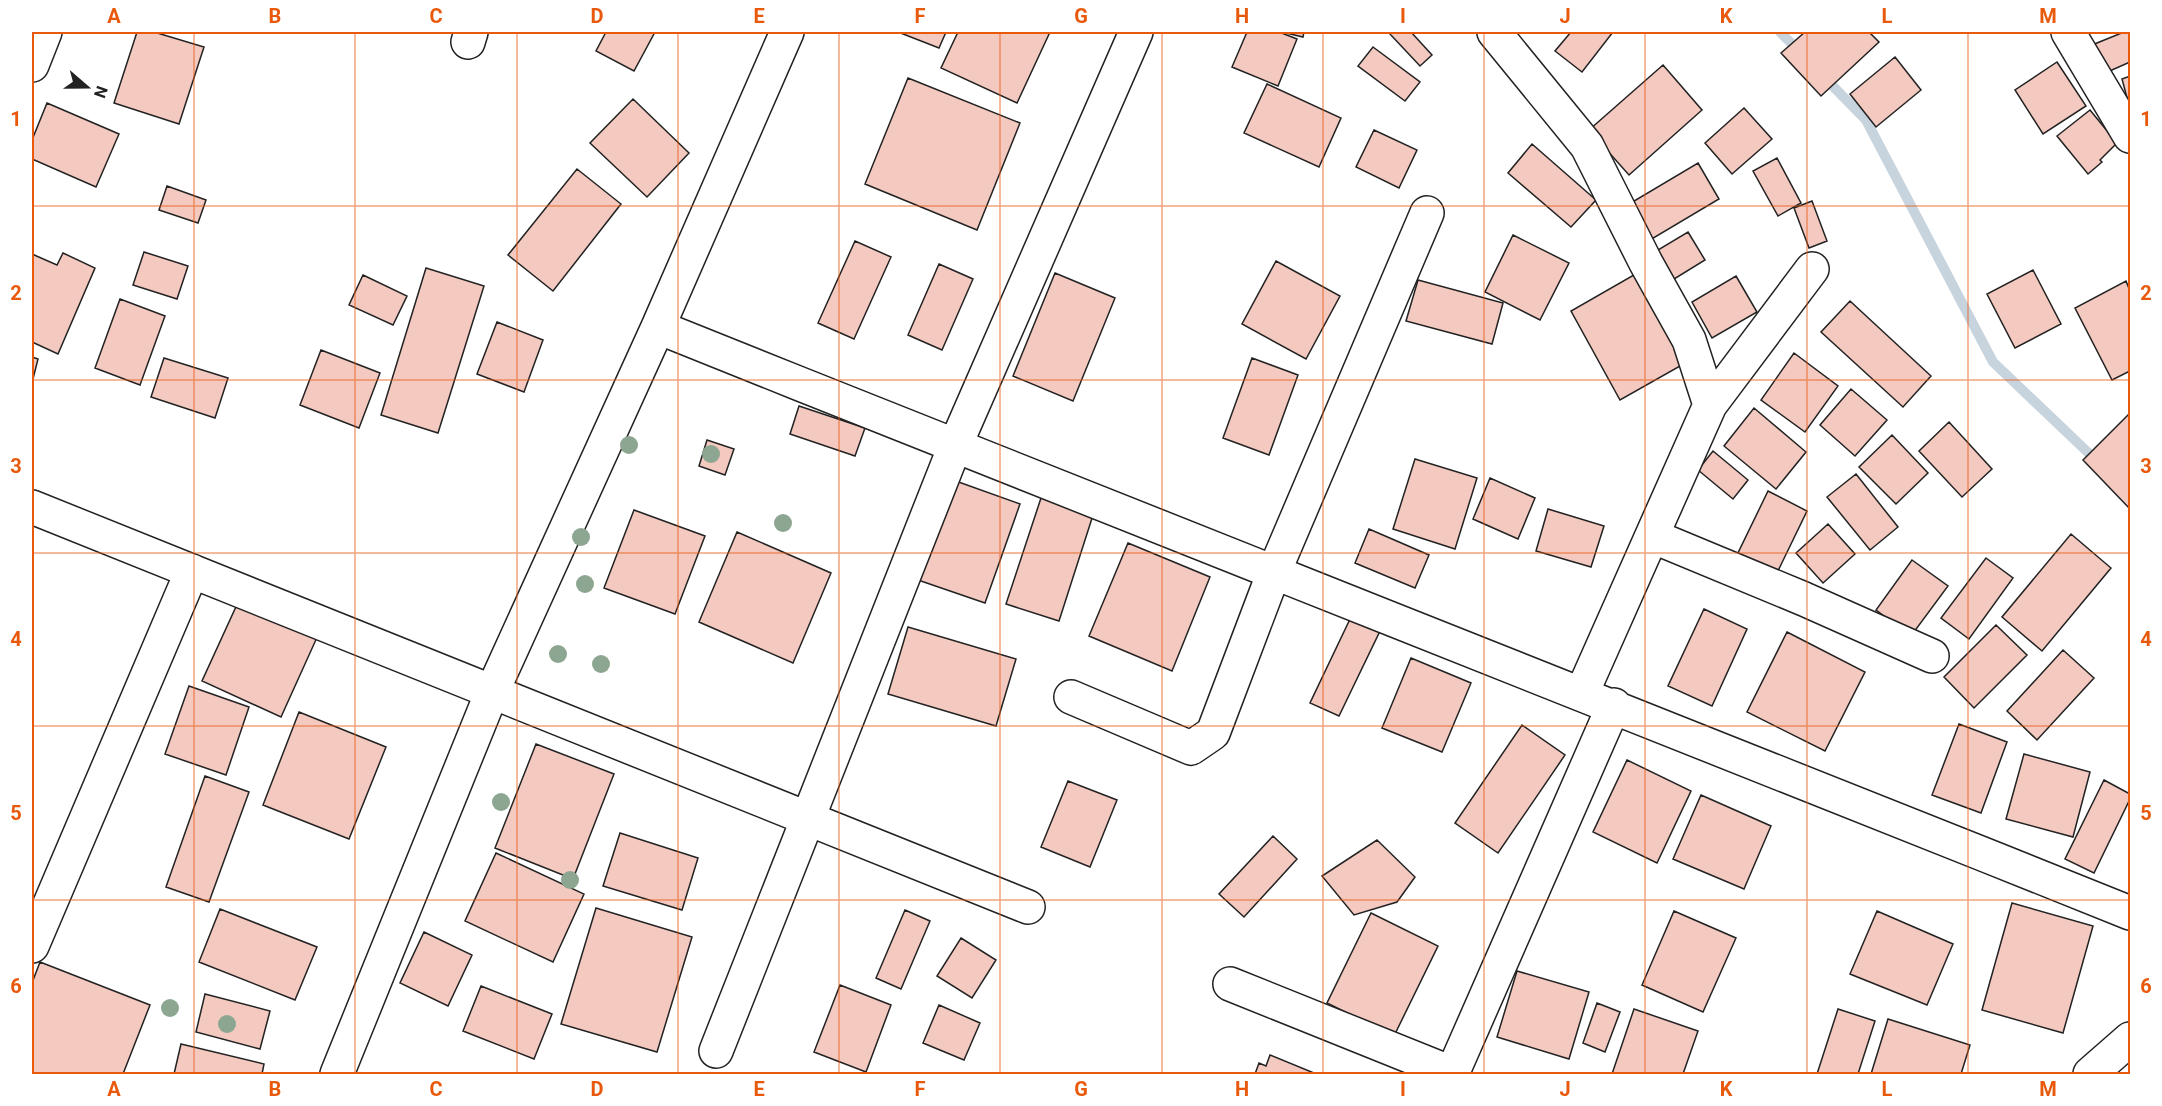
<svg xmlns="http://www.w3.org/2000/svg" width="2162" height="1106" font-family="Roboto,sans-serif">
  <style>
    .lines { fill: none; stroke-linecap: round; stroke-linejoin: round }
    .stream { stroke: #c7d3dd; stroke-width: 10 }
    .building { fill: #f3c9c0; stroke: #222; stroke-width: 1.5 }
    .minor-casing { stroke: #222; stroke-width: 36 }
    .minor { stroke: #fff; stroke-width: 33 }
    .tree { fill: #8da692 }
    .grid { fill: none; stroke: #e8590c; stroke-width: 1.5; stroke-opacity: 0.55 }
    .neatline { fill: none; stroke: #e8590c; stroke-width: 2 }
    .grid-label { font-size: 20px; text-anchor: middle; font-weight: bold; fill: #e8590c }
  </style>
  <rect width="100%" height="100%" fill="#fff"/>
  <g class="lines">
    <!-- stream -->
    <path class="stream" d="M1780 32 1802 54
      M1823 76 1866 120 1993 362 2098 462"/>
  </g>
  <!-- building -->
  <path class="building" d="M137 32H154L204 47 179 124 114 103Z
    M606 32H655L634 71 596 51Z
    M898 32H946L939 48Z
    M958 32H1050L1017 103 941 68Z
    M1247 32H1279L1297 39 1278 86 1232 67Z
    M1282 32H1304L1303 37Z
    M1392 32H1411L1432 55 1420 66 1390 34Z
    M1571 32H1613L1582 72 1555 51Z
    M1805 32H1869L1879 42 1821 96 1781 53Z
    M2124 32H2130V62L2103 74 2092 45Z
    M1373 47 1420 82 1405 101 1358 66Z
    M1895 57 1921 90 1876 127 1850 94Z
    M2057 62 2086 106 2043 134 2015 90Z
    M1663 65 1702 110 1629 175 1589 130Z
    M2130 76V109L2122 79Z
    M908 78 1020 123 977 230 865 184Z
    M1267 84 1341 118 1319 167 1244 133Z
    M633 99 689 153 647 197 590 143Z
    M47 103 119 134 96 187 32 159V140Z
    M1744 108 1772 139 1732 174 1705 143Z
    M2090 110 2117 143 2100 160 2102 162 2088 174 2057 136Z
    M1374 130 1417 150 1399 188 1356 167Z
    M1532 144 1596 200 1571 227 1508 173Z
    M1777 158 1801 203 1778 216 1753 171Z
    M1698 163 1719 199 1645 243 1624 207Z
    M577 169 621 204 553 291 508 255Z
    M167 186 206 200 198 223 159 210Z
    M1812 201 1827 241 1809 248 1794 208Z
    M1688 232 1705 260 1666 284 1648 256Z
    M1513 235 1569 263 1540 320 1485 292Z
    M855 241 891 257 854 339 818 323Z
    M144 252 188 266 177 299 133 285Z
    M63 253 95 268 58 354 32 342V254L57 265Z
    M1276 261 1340 296 1306 359 1242 324Z
    M939 264 973 279 942 350 908 335Z
    M426 268 484 286 438 433 381 415Z
    M2033 270 2061 324 2015 348 1987 294Z
    M1639 272 1689 361 1620 400 1571 311Z
    M1055 273 1115 298 1073 401 1013 376Z
    M363 275 407 296 393 325 349 305Z
    M1736 276 1757 312 1712 338 1692 302Z
    M1418 280 1503 303 1492 344 1406 321Z
    M2126 281 2130 291V371L2112 380 2075 308Z
    M120 299 165 316 140 385 95 368Z
    M1850 301 1931 376 1903 407 1821 332Z
    M497 322 543 340 524 392 477 374Z
    M321 350 380 373 359 428 300 405Z
    M1794 353 1838 386 1805 432 1761 400Z
    M32 357 38 359 32 383Z
    M164 358 228 378 215 418 151 397Z
    M1252 358 1298 375 1269 455 1223 438Z
    M1851 389 1887 420 1855 456 1820 425Z
    M799 406 865 428 855 456 790 434Z
    M1754 408 1806 452 1776 489 1724 446Z
    M2130 413V509L2083 460Z
    M1949 422 1992 469 1962 497 1919 451Z
    M1892 435 1928 473 1896 504 1859 467Z
    M707 440 734 449 725 475 699 466Z
    M1713 451 1748 480 1733 499 1698 470Z
    M1415 459 1477 478 1455 549 1393 529Z
    M1856 474 1898 527 1870 550 1827 497Z
    M1490 478 1535 498 1518 539 1473 519Z
    M953 480 1020 504 985 603 918 580Z
    M1768 491 1807 511 1776 575 1737 555Z
    M1042 495 1094 512 1059 621 1006 604Z
    M1548 509 1604 526 1591 567 1536 551Z
    M634 510 705 536 675 614 604 588Z
    M1828 524 1855 554 1823 583 1796 553Z
    M1369 529 1429 555 1415 588 1355 563Z
    M737 532 831 573 793 663 699 622Z
    M2071 534 2111 568 2042 651 2002 617Z
    M1128 543 1210 577 1172 671 1089 636Z
    M1986 558 2013 578 1969 639 1941 618Z
    M1912 560 1948 586 1911 636 1876 610Z
    M240 598 319 633 281 717 202 681Z
    M1704 609 1747 629 1712 706 1668 686Z
    M1351 617 1380 631 1339 716 1310 703Z
    M1996 625 2027 655 1974 708 1944 677Z
    M908 627 1016 659 996 726 888 694Z
    M1787 632 1865 672 1825 751 1747 712Z
    M2063 650 2094 678 2037 740 2007 711Z
    M1411 658 1471 683 1442 752 1382 728Z
    M189 686 249 707 226 775 165 754Z
    M299 712 386 747 349 839 263 805Z
    M1959 724 2007 742 1981 813 1932 795Z
    M1522 725 1565 755 1498 853 1455 823Z
    M536 744 614 774 573 879 495 848Z
    M2024 754 2090 772 2073 837 2006 819Z
    M1627 760 1691 791 1657 863 1593 832Z
    M205 776 249 792 209 902 166 887Z
    M2104 780 2130 794V799L2094 873 2065 859Z
    M1068 781 1117 800 1090 867 1041 847Z
    M1701 795 1771 826 1744 889 1673 859Z
    M620 833 698 858 682 910 603 886Z
    M1273 836 1297 859 1244 917 1219 894Z
    M1377 840 1415 877 1397 902 1354 915 1322 876Z
    M496 853 584 894 553 962 465 921Z
    M2012 903 2093 926 2063 1033 1982 1010Z
    M596 908 692 937 657 1052 561 1024Z
    M220 909 317 947 295 1000 199 962Z
    M905 910 930 921 901 989 876 978Z
    M1674 911 1736 938 1703 1012 1642 985Z
    M1877 911 1953 944 1927 1005 1850 974Z
    M1371 913 1438 946 1394 1036 1327 1003Z
    M424 932 472 955 448 1006 400 983Z
    M961 938 996 960 972 998 937 976Z
    M40 962 150 1005 123 1074 32 1073V983Z
    M1517 971 1589 992 1569 1059 1497 1037Z
    M840 985 891 1005 866 1072 814 1052Z
    M481 986 552 1014 534 1059 463 1031Z
    M205 994 270 1011 260 1049 196 1032Z
    M1597 1003 1620 1012 1605 1052 1583 1043Z
    M939 1005 980 1023 964 1060 923 1043Z
    M1634 1009 1698 1031 1683 1074H1612Z
    M1838 1009 1875 1021 1858 1074H1817Z
    M1888 1019 1970 1045 1961 1074H1871Z
    M181 1044 264 1064 262 1074H174Z
    M1270 1055 1314 1073 1313 1074H1255L1259 1063 1266 1066Z"/>
  <g class="lines">
    <defs>
      <path id="minor" d="M1494 32 1587 146 1646 263 1689 340 1710 405
        M2068 32 2130 136
        M468 42 471 32
        M32 65 45 32
        M658 327C1148 524 1640 716 2130 913
        M32 507 1028 907
        M1652 536 1804 599 1932 656
        M1582 693 1710 405 1812 269
        M1071 697 1191 748 1213 733 1274 572 1427 213
        M32 946 192 571
        M1230 984 1454 1074
        M716 1051 955 446 1136 32
        M337 1074 492 692 658 327 787 32
        M1452 1074 1614 705
        M2090 1074 2130 1039"/>
    </defs>
    <!-- minor casing -->
    <use href="#minor" class="minor-casing"/>
    <!-- minor -->
    <use href="#minor" class="minor"/>
  </g>
  <!-- trees -->
  <g class="tree">
    <circle cx="629" cy="445" r="9"/>
    <circle cx="711" cy="454" r="9"/>
    <circle cx="783" cy="523" r="9"/>
    <circle cx="581" cy="537" r="9"/>
    <circle cx="585" cy="584" r="9"/>
    <circle cx="558" cy="654" r="9"/>
    <circle cx="601" cy="664" r="9"/>
    <circle cx="501" cy="802" r="9"/>
    <circle cx="570" cy="880" r="9"/>
    <circle cx="170" cy="1008" r="9"/>
    <circle cx="227" cy="1024" r="9"/>
  </g>
  <!-- grid -->
  <path class="grid" d="M194 32V1074M355 32V1074M517 32V1074M678 32V1074M839 32V1074M1000 32V1074M1162 32V1074M1323 32V1074M1484 32V1074M1645 32V1074M1807 32V1074M1968 32V1074M32 206H2130M32 380H2130M32 553H2130M32 726H2130M32 900H2130"/>
  <!-- border -->
  <rect width="2162" height="1106" fill="none" stroke="#ffffff" stroke-width="66"/>
  <!-- north arrow -->
  <g transform="translate(87 87) rotate(110)" stroke="#ffffff" stroke-width="4.5" paint-order="stroke">
  <path d="M0-4.5L10 22L0 15L-10 22Z" fill="#222222"/>
  <text y="-9" font-size="16" font-weight="bold" text-anchor="middle" fill="#222222">N</text>
  </g>
  <rect x="33" y="33" width="2096" height="1040" class="neatline"/>
  <g class="grid-label">
    <text x="114" y="23">A</text>
    <text x="275" y="23">B</text>
    <text x="436" y="23">C</text>
    <text x="597" y="23">D</text>
    <text x="759" y="23">E</text>
    <text x="920" y="23">F</text>
    <text x="1081" y="23">G</text>
    <text x="1242" y="23">H</text>
    <text x="1403" y="23">I</text>
    <text x="1565" y="23">J</text>
    <text x="1726" y="23">K</text>
    <text x="1887" y="23">L</text>
    <text x="2048" y="23">M</text>
    <text x="16" y="126">1</text>
    <text x="2146" y="126">1</text>
    <text x="16" y="300">2</text>
    <text x="2146" y="300">2</text>
    <text x="16" y="473">3</text>
    <text x="2146" y="473">3</text>
    <text x="16" y="646">4</text>
    <text x="2146" y="646">4</text>
    <text x="16" y="820">5</text>
    <text x="2146" y="820">5</text>
    <text x="16" y="993">6</text>
    <text x="2146" y="993">6</text>
    <text x="114" y="1096">A</text>
    <text x="275" y="1096">B</text>
    <text x="436" y="1096">C</text>
    <text x="597" y="1096">D</text>
    <text x="759" y="1096">E</text>
    <text x="920" y="1096">F</text>
    <text x="1081" y="1096">G</text>
    <text x="1242" y="1096">H</text>
    <text x="1403" y="1096">I</text>
    <text x="1565" y="1096">J</text>
    <text x="1726" y="1096">K</text>
    <text x="1887" y="1096">L</text>
    <text x="2048" y="1096">M</text>
  </g>
</svg>
